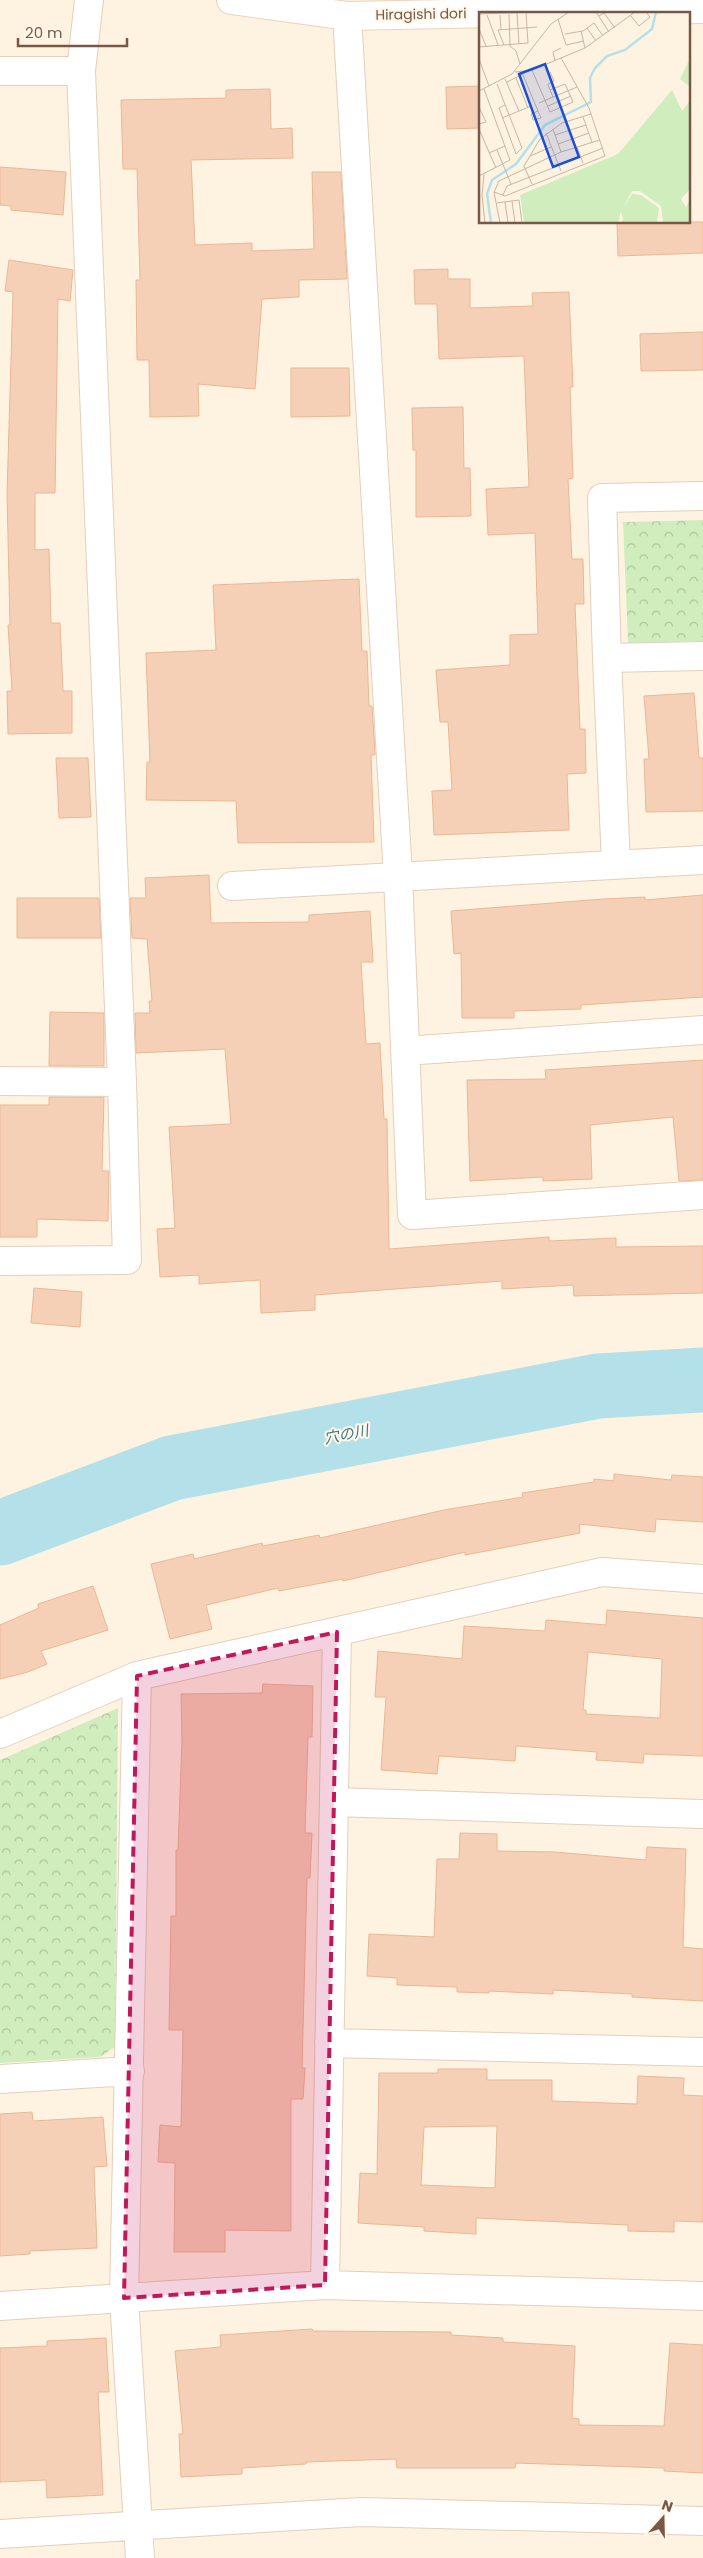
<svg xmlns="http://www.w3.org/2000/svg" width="703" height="2558" font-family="Poppins,'Noto Sans JP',sans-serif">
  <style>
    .forest { fill: url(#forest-crowns) }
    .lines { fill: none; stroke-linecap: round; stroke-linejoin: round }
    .river { stroke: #b4e1e9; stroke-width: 65 }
    .building { fill: #f6d0b6; stroke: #eab795; fill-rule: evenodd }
    .street-casing { stroke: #e3cfbc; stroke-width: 30 }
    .secondary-casing { stroke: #ebd2bb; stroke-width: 30 }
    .street { stroke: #fff; stroke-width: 28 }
    .secondary { stroke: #fff; stroke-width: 28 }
    .marked { fill: #c2185b; fill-opacity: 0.2; stroke: #c2185b; stroke-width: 4; stroke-dasharray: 10 6; stroke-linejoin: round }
    .labels { text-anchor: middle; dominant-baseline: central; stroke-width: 4; stroke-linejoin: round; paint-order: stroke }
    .street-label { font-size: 14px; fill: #785845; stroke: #fff7e9 }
    .water-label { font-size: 15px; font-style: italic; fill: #3b7886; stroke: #fff7e9 }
    .inset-river { fill: none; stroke: #b4e1e9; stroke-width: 2.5 }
    .inset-road { fill: none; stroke: #c8b5a3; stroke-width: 1 }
    .view { fill: #1d4ed8; fill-opacity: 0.15; stroke: #1d4ed8; stroke-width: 2.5 }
    .inset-edge { fill: none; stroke: #785845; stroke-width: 2.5 }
  </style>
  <defs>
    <pattern id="forest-crowns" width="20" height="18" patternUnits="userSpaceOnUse" patternTransform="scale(1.25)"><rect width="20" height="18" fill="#d0edbe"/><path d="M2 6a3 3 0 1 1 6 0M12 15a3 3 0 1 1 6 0" fill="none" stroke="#aec39c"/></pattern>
  </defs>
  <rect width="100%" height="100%" fill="#fef3e1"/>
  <!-- forest -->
  <path class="forest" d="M703 520V641L628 643 623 522Z
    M118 1708 115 2047 100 2057 0 2063V1760Z"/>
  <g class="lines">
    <!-- river -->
    <path class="river" d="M0 1533 172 1468 598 1386 703 1380"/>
  </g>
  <!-- building -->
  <path class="building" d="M480 86V128L447 129 446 87Z
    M270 89 271 129 292 128 293 158 191 160 195 245 252 243V251L314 249 312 172H341L347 279 299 280V297L262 299 255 389 198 384 199 416 150 417 149 360H137L136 280H140L137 169H123L121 100 226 98V90Z
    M0 167 66 172 63 215 11 210V206L0 205Z
    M617 222H703V253L618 256Z
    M9 260 73 270 70 301 58 299 55 493H35V550L49 549 51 623H60L63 691H72V733L8 734 7 691H12L8 625H10L7 494 13 292 5 291Z
    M448 269V279H470V308L533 306 532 293 569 292 573 387H570L573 478 568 479 572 559H583L584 604H575L580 729H585L586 773 567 774 569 830 434 835 432 791 452 790 448 722H440L436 670 510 665V635L538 634 535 533 488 535 486 489 529 487 524 356 439 359 437 304H415L414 270Z
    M703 332V370L641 371 640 334Z
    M291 368H349L350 416 291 417Z
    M463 407 464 468H470L471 516 416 517V450H413L412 408Z
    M359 579 362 651H367L369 706H372L375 753V755H371L374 842 238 843 236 801 146 800 147 762H150L146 653 216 650 213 585Z
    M694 693 699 758H703V811L646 812 644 759H649L644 696Z
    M56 758H88L91 817 59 818Z
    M209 875 211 923 309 922V915L370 911 373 962H361L366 1044 380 1043 384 1119H387L389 1249 549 1237V1241L616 1238V1247L703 1246V1293L574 1296 573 1285 502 1289V1281L315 1295V1310L261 1313 260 1280 199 1284V1275L160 1277 157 1229 175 1228 169 1127 231 1124 225 1049 136 1053 135 1013H150L149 1001H152L147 939 132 938 130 898H146L145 878Z
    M703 895V997L581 1005V1009L514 1011V1018H462L461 953 454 954 451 911 603 899 645 897V900Z
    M17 898H99L101 938H17Z
    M50 1012 104 1013V1066H49Z
    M703 1060V1180L679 1181 673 1117 590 1125 592 1179 543 1181V1177L470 1181 467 1080 546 1079 545 1070Z
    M49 1097H104L102 1171H109L108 1221 37 1219V1237H0V1105H49Z
    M34 1288 82 1292 80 1327 31 1323Z
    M614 1474 671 1480 672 1475 703 1477V1522L656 1519 655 1532 579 1524 580 1533 465 1555V1552L343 1581V1579L279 1591 278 1588 206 1605 212 1629 170 1639 151 1564 193 1554 194 1559 262 1543 263 1546 319 1535 320 1538 444 1510 523 1497 522 1493 594 1482V1479L614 1481Z
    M93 1586 108 1630 41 1651 47 1664 28 1672 0 1679V1625L39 1608 38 1604Z
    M607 1610 703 1618V1756L644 1754 643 1763 596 1760 597 1752 516 1746 515 1761 439 1756 437 1774 381 1770 386 1697H375L378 1651 462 1659 464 1626 545 1631 546 1620 606 1625ZM588 1652 662 1659 660 1718 586 1714V1710H583Z
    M263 1684 313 1686 312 1737H308L305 1833H312L310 1878H307L302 2068H305L303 2099H291V2231L225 2230V2252H174L175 2163 158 2162 160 2125 181 2127 183 2030H169L171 1916H176V1850H178L182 1740 181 1694 262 1693Z
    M460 1833 497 1834V1851L555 1852 646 1860 647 1847 686 1849 683 1947 703 1949V2001L632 1997V1994L553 1990V1994L489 1991V1993L457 1992V1987L397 1985V1978L367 1976 369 1934 434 1937 437 1859H459Z
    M438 2069H487V2080H552V2101L637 2104 638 2076 684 2078 683 2095 703 2096V2222L674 2221V2232L628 2231V2225L476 2218V2234L424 2231V2227L358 2223 360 2173 377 2174 379 2073H438ZM497 2126 495 2188 421 2185 424 2127Z
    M32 2112 33 2121 103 2117 107 2166 94 2167 97 2248 30 2251V2254L0 2256V2114Z
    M312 2329 313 2331 451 2332V2335L503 2338V2342L575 2346 572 2418 579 2419V2425L664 2426 670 2343 703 2345V2473L664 2471V2468L516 2463 515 2468H397L396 2459 306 2462V2464L242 2468V2474L181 2477 179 2434H183L175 2351 221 2347 220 2335Z
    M106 2338 109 2392H98L103 2495 47 2498 46 2480 0 2482V2348L47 2346V2341Z"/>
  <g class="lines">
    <defs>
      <path id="street" d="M347 16 398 876 412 1215 703 1195
        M0 71H81L89 0
        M607 658 602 498 703 496
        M616 864 607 658 703 656
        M232 886 703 860
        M405 1051 703 1030
        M0 1081 122 1082
        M0 1261 127 1260 122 1082 81 71
        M137 1676 124 2298 140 2558
        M0 1734 137 1676 602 1572 703 1579
        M334 1802 703 1814
        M329 2043 703 2052
        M0 2079 130 2071
        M325 2285 337 1632
        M0 2306 325 2285 703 2296
        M0 2534 361 2512 703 2521"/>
      <path id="secondary" d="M231 0 347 16 703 9"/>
    </defs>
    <!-- street casing -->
    <use href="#street" class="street-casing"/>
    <!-- secondary casing -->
    <use href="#secondary" class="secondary-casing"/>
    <!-- street -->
    <use href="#street" class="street"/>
    <!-- secondary -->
    <use href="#secondary" class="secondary"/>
  </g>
  <!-- marked area -->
  <path class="marked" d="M337 1632 325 2285 124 2298 137 1676Z"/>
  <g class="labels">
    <!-- street labels -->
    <g class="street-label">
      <text transform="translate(421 14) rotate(-1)">Hiragishi dori</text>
    </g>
    <!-- water labels -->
    <g class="water-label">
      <text transform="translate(346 1434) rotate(-11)">穴の川</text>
    </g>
  </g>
  <!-- overview -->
  <g transform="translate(479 12)">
    <rect width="211" height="211" fill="#fef3e1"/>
    <path d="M211 46V75L201 67ZM193 78 203 99 211 89V177L202 187 207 195 211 187V211H184L182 194 161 179H153L143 198 153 182 162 183 180 196 178 210 142 211 144 207 142 199 139 211H45L41 183 139 142Z" fill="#d0edbe"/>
    <path class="inset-river" d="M12 211 8 182 13 168 37 152 66 113 112 90 111 66 116 56 128 44 146 38 173 17 177 0"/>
    <path class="inset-road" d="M117 0 130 20M38 1 40 32M0 2 52 0M30 2 31 34 37 39 41 52M8 3 19 33M21 3 22 18M120 4 125 1 136 16M152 4 160 14 171 5 167 0M79 7 87 33 105 29M108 16 117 29M0 17 7 34M102 19 106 36M86 22 104 19 115 11 124 24M25 33 19 18 58 15M0 35 49 31 47 1M0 47 10 74M76 49 74 40 82 36M53 58 71 100 94 90 86 72 71 78 74 85M36 60 53 58 106 36 156 0M44 63 59 99 62 106 54 108 52 102 59 99M37 66 49 96M26 67 40 99M28 70 44 62M18 72 43 136 37 142 20 96 26 93M71 78 69 72 75 69 71 60M0 79 33 62 72 12 90 0M60 91 98 75M69 94 92 84M0 95 7 110 0 112M104 105 113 130M23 106 52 94M0 117 17 156M74 117 82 140M67 121 82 159M76 123 107 113M79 132 110 121M98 135 104 151M18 138 32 172M10 141 26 134M51 144 72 135M5 162 3 183 6 211M0 164 31 148 5 77M53 172 45 154 61 127 83 111 112 102M15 180 26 184 126 144 110 96 82 46M24 183 28 174 124 136M33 189 36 211M26 190 29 211M18 191 40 188 43 211M21 211 15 180 20 169 82 140 121 128"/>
    <path class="view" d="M66 52 100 145 74 155 40 62Z"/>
    <rect width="211" height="211" class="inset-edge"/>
  </g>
  <!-- north arrow -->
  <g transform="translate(663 2518) rotate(20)" stroke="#fff7e9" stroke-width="4" paint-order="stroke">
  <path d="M0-4L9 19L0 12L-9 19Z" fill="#785845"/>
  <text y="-8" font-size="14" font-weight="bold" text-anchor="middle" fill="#785845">N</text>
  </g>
  <!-- scale -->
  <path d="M18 38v8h109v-8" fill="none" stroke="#785845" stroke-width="2.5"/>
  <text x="25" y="38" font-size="15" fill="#785845" stroke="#fff7e9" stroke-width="4" paint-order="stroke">20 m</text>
</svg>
